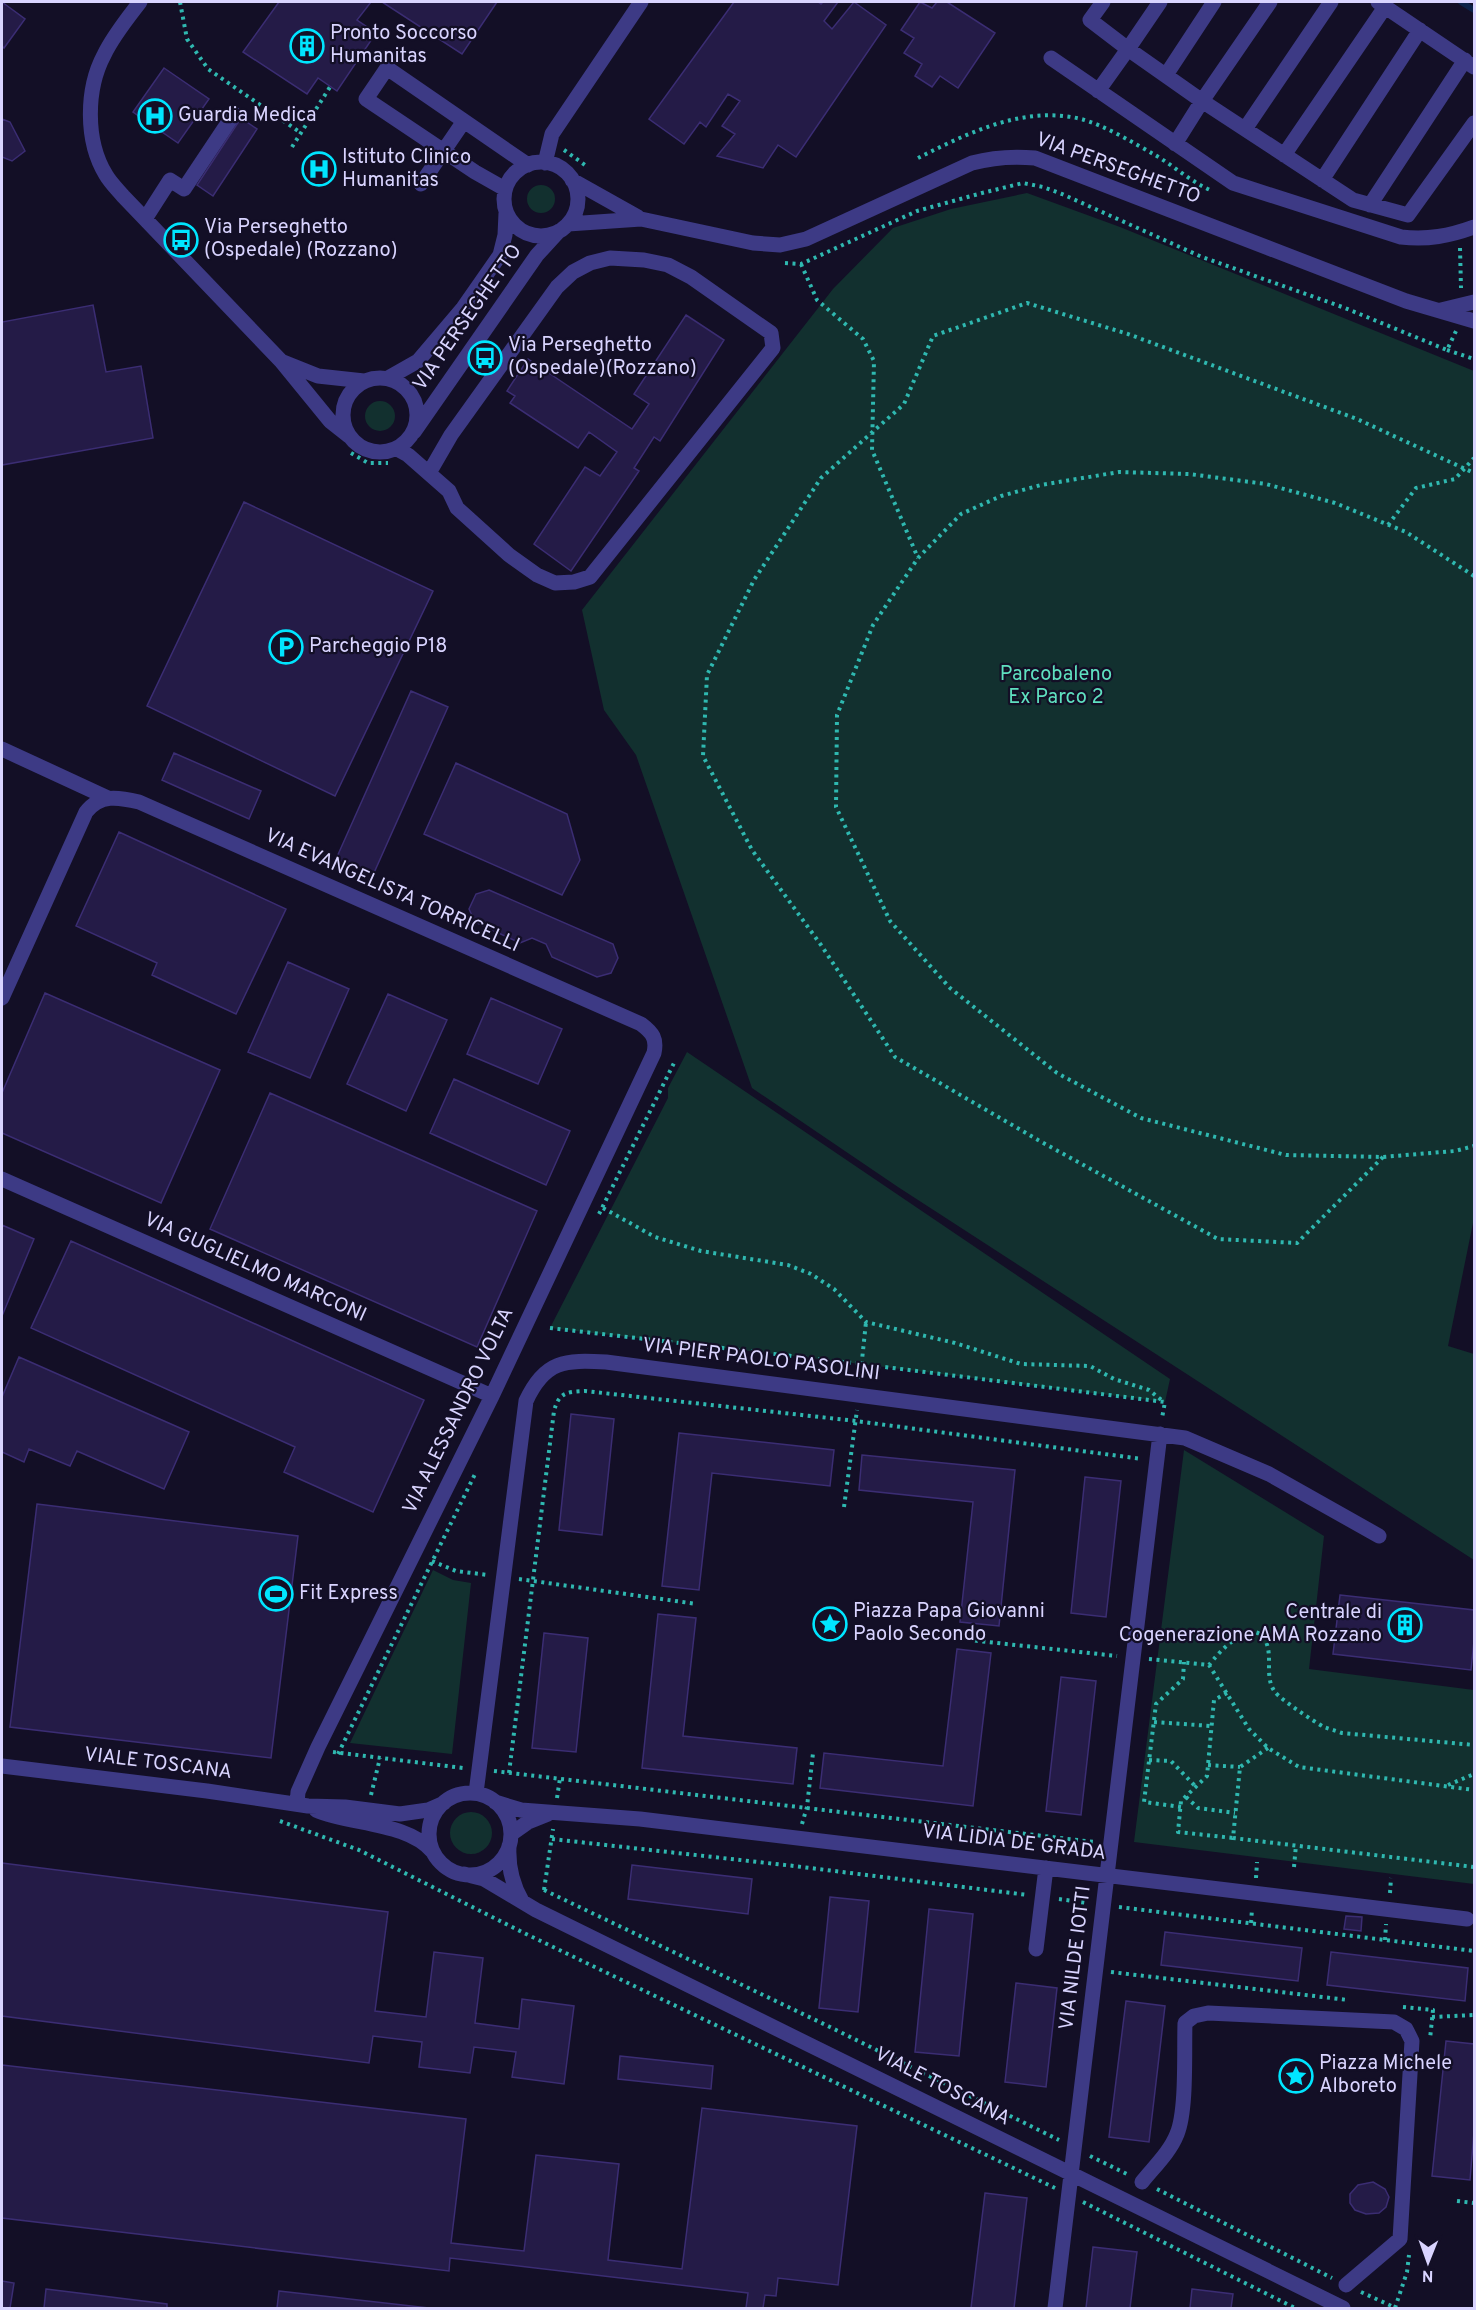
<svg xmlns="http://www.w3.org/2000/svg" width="1476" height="2310" font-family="Overpass,sans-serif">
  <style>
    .green { fill: #12302f }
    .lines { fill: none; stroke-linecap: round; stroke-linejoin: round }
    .stream { stroke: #0c2248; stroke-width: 6 }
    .building { fill: #241b47; stroke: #3b2d73; stroke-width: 1.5 }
    .path { stroke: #2fb8b0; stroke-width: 4; stroke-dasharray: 3 4.5; stroke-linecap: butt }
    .minor { stroke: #3d3a85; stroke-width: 15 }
    .labels { text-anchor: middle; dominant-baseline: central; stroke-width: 4.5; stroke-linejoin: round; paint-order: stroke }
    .poi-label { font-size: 20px; fill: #d9d4ff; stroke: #130f26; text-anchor: start }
    .street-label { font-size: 20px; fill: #d9d4ff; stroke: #130f26 }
    .park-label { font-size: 20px; fill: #5fe0c0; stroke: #130f26 }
  </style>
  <rect width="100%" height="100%" fill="#130f26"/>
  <!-- green -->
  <path class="green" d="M527 199a14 14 0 1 1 28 0a14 14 0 1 1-28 0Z
    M1027 193 1120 227 1474 371V1218L1448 1346 1474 1354V1560L898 1187 752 1088 636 755 604 710 582 610 833 289 893 228 951 209Z
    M365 416a15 15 0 1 1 30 0a15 15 0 1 1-30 0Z
    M687 1052 1170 1379 1165 1402 861 1364 550 1328 668 1098V1088Z
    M1184 1450 1324 1536 1309 1669 1474 1690V1884L1134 1842Z
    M433 1570 453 1580 471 1583 452 1754 350 1743Z
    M450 1833a21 21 0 1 1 42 0a21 21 0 1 1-42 0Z"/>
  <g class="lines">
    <!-- stream -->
    <path class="stream" d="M1461 2 1474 10"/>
  </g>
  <!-- building -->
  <path class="building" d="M2 2 25 19 4 48 2 46Z
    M279 2H371L357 20 376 33 337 91 318 78 307 94 243 52Z
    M382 2H497L462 54Z
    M734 2H818L821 4 823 2H838L824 21 832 29 854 2 886 25 796 157 778 145 763 168 717 156 735 134 722 126 740 101 728 94 706 127 700 122 684 144 649 119Z
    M920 2 932 8 937 2H947L995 33 958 88 940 76 932 87 915 76 922 64 904 53 914 38 901 30Z
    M164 68 209 99 178 143 133 112Z
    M241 118 257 129 213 196 197 185Z
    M2 119 10 122 25 151 12 161 2 157Z
    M93 305 106 372 141 366 153 438 2 465V322Z
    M686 315 724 340 660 441 654 437 634 468 639 471 571 571 534 544 585 467 600 476 617 452 589 432 578 448 510 403 515 396 507 391 528 359 632 429 649 404 634 394Z
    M244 502 433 591 335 796 147 706Z
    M411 691 448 707 373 875 336 859Z
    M174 753 261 791 249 819 162 780Z
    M456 763 567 814 580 860 562 895 424 834Z
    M119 832 286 909 236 1014 152 975 157 963 76 926Z
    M489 890 613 944 618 958 611 973 597 977 552 957 546 944 532 938 520 943 475 922 469 909 476 894Z
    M288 962 349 989 310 1078 248 1052Z
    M45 993 220 1070 161 1203 2 1133V1093Z
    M388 994 447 1020 406 1111 347 1084Z
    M491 998 562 1029 538 1084 467 1054Z
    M454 1079 570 1131 546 1185 430 1133Z
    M270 1093 537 1211 477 1347 210 1229Z
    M2 1225 34 1239 2 1316Z
    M71 1241 424 1400 373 1512 284 1472 295 1447 31 1328Z
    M19 1357 189 1432 164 1489 77 1451 70 1466 29 1449 24 1462 2 1452V1397Z
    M571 1414 614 1419 602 1535 559 1530Z
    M679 1433 834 1450 830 1486 712 1473 699 1590 662 1586Z
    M862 1455 1015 1470 999 1626 960 1622 973 1502 859 1490Z
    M1085 1477 1121 1481 1106 1617 1071 1613Z
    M37 1504 298 1536 271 1758 10 1727Z
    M1340 1595 1474 1610V1641L1471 1670 1333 1654Z
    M658 1614 696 1618 683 1736 797 1748 793 1784 642 1768Z
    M544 1633 588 1638 576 1752 532 1748Z
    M957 1649 991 1653 973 1806 820 1788 824 1753 943 1766Z
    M1061 1677 1096 1681 1081 1815 1046 1811Z
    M2 1863 388 1912 375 2011 426 2017 434 1952 483 1958 475 2023 519 2029 522 1999 574 2006 564 2084 512 2077 516 2052 474 2047 470 2073 419 2067 422 2042 373 2036 369 2063 2 2016Z
    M632 1865 752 1879 748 1914 628 1899Z
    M830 1897 869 1901 858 2012 819 2008Z
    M929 1909 973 1914 959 2056 915 2052Z
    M1346 1916 1362 1917 1361 1931 1344 1929Z
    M1165 1932 1302 1948 1298 1981 1161 1965Z
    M1331 1952 1468 1968 1465 2001 1327 1985Z
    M1016 1983 1057 1988 1046 2087 1005 2082Z
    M1126 2001 1165 2006 1149 2142 1109 2137Z
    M1446 2041 1474 2044V2132L1470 2180 1432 2176Z
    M620 2056 713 2066 711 2089 618 2079Z
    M2 2065 466 2119 451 2243 524 2251 536 2155 619 2164 608 2260 682 2269 702 2108 857 2126 838 2285 778 2278 776 2296 765 2295 763 2308H746L748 2293 450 2258 449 2271 2 2218Z
    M1373 2182 1385 2189 1389 2197 1386 2207 1379 2213 1366 2214 1355 2210 1350 2203V2194L1358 2185Z
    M985 2193 1027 2198 1014 2308H971Z
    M1093 2247 1137 2252 1130 2308H1086Z
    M2 2281 14 2283 10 2308H2Z
    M46 2289 167 2304V2308H44Z
    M1192 2289 1233 2294 1231 2308H1190Z
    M279 2291 429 2308H277Z"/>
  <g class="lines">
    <!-- path -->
    <path class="path" d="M180 2 187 39 208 69 301 133
      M292 147 330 87
      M564 150 585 165
      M918 158C968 133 1024 105 1081 119 1104 125 1134 143 1155 155 1174 166 1190 181 1210 190
      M1460 248 1461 288
      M785 263 801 264 917 211 982 193 1023 183 1043 187 1062 194 1202 257 1345 308 1447 350 1456 331
      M801 264 817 300 863 339 874 361 872 450 918 558
      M1447 350 1474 359
      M351 453 368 463H388
      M1388 525 1416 488 1455 479 1474 458
      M1474 576 1406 532 1335 503 1266 484 1189 474 1119 472 1041 485 1001 496 961 514 918 558 873 625 837 715 836 807 890 921 950 988 1057 1073 1141 1118 1286 1155 1383 1157 1455 1151 1474 1146
      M1383 1157 1297 1243 1218 1239 1038 1140 895 1057 821 945 752 850 703 756 707 675 754 580 821 478 904 404 933 336 1027 303 1128 334 1357 419 1474 473
      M603 1208 655 1237 701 1251 788 1265 811 1274 834 1289 866 1322 955 1343 1021 1364 1090 1366 1114 1379 1149 1390 1164 1402
      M599 1214 674 1063
      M550 1328 861 1364 1165 1402 1162 1418
      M860 1379 866 1322
      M844 1507 857 1410
      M432 1561 456 1571 488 1575
      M519 1579 697 1604
      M960 1639 1117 1656
      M1149 1659 1209 1665 1249 1729 1268 1748 1299 1767 1474 1790
      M1209 1665C1219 1652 1253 1614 1266 1642 1273 1658 1264 1677 1275 1692 1280 1699 1316 1723 1324 1727 1330 1729 1336 1731 1342 1733L1474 1745
      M1227 1693 1214 1700 1207 1776 1181 1801 1178 1832 1233 1838
      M1154 1722 1211 1726
      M1268 1748 1240 1767 1233 1838 1474 1867
      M333 1752 463 1768
      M338 1754 476 1472
      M1149 1760 1171 1761 1196 1787
      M1208 1765 1240 1767
      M494 1771 1094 1842
      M509 1773 554 1411C559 1392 567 1392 585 1391L856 1421 1142 1459
      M1448 1785 1474 1774
      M371 1795 380 1758
      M1186 1797 1198 1808 1235 1813
      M557 1798 560 1778
      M1181 1807 1144 1802 1156 1704 1183 1679 1184 1662
      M280 1821 359 1850 524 1933 1055 2188
      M802 1824 807 1807 813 1753
      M552 1839 794 1866 1028 1895
      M1294 1867 1296 1845
      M1256 1878 1257 1862
      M544 1890 830 2027 1059 2140
      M544 1890 553 1829
      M1390 1893 1391 1878
      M1059 1899 1087 1903
      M1119 1907 1474 1951
      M1251 1923 1252 1909
      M1385 1940 1386 1924
      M1111 1972 1348 2000
      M1403 2007 1433 2010 1430 2039
      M1432 2017 1474 2015
      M1090 2156 1129 2175
      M1157 2189 1332 2278
      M1457 2201 1474 2203
      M1083 2202 1295 2308
      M1361 2292 1396 2308
      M1395 2308 1407 2272 1409 2255"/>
    <!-- minor -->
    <path class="minor" d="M140 2C127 19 113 36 104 55 86 89 85 141 106 175 110 182 117 189 123 196L281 361 330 421 349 436
      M1160 2 1128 49 1202 101 1270 2
      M1378 2 1474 67
      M1051 58 1233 183 1401 237C1428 240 1449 236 1474 227
      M1166 75 1214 2
      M1098 91 1128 49 1090 20 1103 2
      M1245 129 1331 2
      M1175 144 1202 101 1353 200 1408 215 1474 123
      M1284 155 1385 7
      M504 199a37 37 0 1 1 74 0a37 37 0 1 1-74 0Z
      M545 163 552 134 641 2
      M572 180 638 217
      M1322 180 1420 30
      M421 184 464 121
      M505 189 475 172 366 99 387 68 528 165
      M1370 205 1465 60
      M145 219 170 180 184 189 234 114
      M568 224 641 219 753 243 780 245 806 239 972 163C994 157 1013 156 1035 158L1406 301 1474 321
      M1441 310 1474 302
      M283 362 318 376 364 381
      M343 415a37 37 0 1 1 74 0a37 37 0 1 1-74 0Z
      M388 378 418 361 463 308 500 255 505 235 506 213
      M414 432 537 255 559 231
      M397 449 408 455 449 491 457 508 509 555 537 575 555 583 574 582 590 577 773 348 771 333 691 277 668 265 644 260 610 258 590 263 573 272 557 287 451 435 429 473
      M2 749 108 798
      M2 998 86 812C100 794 118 797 139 802L641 1024C653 1033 657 1039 654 1053L492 1396 318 1747 298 1792 297 1804
      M2 1179 492 1396
      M2 1766 207 1791 308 1806 345 1807 400 1814 428 1810 444 1803
      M476 1793 526 1401C545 1360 565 1360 606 1362L1185 1438 1269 1474 1379 1536
      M429 1834a41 41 0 1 1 82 0a41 41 0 1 1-82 0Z
      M495 1802 521 1810 640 1819 1467 1919
      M316 1810C351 1825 408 1822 433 1852
      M511 1834 528 1822 548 1814
      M509 1846C508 1865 512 1884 522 1901
      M464 1874 484 1879 536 1910 1343 2308
      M1036 1949 1046 1868
      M1142 2182C1154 2167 1170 2152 1177 2134 1187 2110 1184 2051 1185 2023L1194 2016 1208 2013 1394 2022 1406 2029 1412 2041 1400 2239 1346 2285
      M1055 2308 1160 1434"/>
  </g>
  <!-- icons -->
  <defs>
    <symbol id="building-ring" viewBox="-11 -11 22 22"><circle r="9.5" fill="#130f26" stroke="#00e5ff" stroke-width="1.5"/><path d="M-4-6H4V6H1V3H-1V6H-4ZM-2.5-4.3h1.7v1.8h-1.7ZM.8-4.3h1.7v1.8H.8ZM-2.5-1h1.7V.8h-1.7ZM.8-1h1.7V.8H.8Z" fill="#00e5ff"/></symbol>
    <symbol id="hospital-ring" viewBox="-11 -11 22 22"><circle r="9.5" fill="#130f26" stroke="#00e5ff" stroke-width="1.5"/><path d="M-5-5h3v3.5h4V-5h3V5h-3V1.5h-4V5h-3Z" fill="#00e5ff"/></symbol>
    <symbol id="bus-ring" viewBox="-11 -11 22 22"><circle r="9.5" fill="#130f26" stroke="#00e5ff" stroke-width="1.5"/><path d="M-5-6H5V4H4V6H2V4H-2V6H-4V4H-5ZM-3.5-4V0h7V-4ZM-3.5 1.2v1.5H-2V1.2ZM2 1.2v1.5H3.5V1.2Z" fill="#00e5ff"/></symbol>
    <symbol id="parking-ring" viewBox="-11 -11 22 22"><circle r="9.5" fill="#130f26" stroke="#00e5ff" stroke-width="1.5"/><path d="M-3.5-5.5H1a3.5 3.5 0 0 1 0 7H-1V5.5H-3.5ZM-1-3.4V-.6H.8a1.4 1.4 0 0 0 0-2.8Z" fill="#00e5ff"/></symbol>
    <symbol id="stadium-ring" viewBox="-11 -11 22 22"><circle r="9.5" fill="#130f26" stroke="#00e5ff" stroke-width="1.5"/><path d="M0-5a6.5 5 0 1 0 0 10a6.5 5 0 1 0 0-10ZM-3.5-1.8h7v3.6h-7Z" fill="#00e5ff"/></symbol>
    <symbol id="sight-ring" viewBox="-11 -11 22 22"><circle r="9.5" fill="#130f26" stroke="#00e5ff" stroke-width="1.5"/><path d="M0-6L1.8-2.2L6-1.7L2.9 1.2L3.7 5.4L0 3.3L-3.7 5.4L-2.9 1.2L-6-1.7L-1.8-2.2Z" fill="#00e5ff"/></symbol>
  </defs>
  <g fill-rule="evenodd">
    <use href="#building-ring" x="288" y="27" width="38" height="38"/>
    <use href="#hospital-ring" x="136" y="97" width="38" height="38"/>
    <use href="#hospital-ring" x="300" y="150" width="38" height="38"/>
    <use href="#bus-ring" x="162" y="221" width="38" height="38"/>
    <use href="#bus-ring" x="466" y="339" width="38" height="38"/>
    <use href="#parking-ring" x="267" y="628" width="38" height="38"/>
    <use href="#stadium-ring" x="257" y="1575" width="38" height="38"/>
    <use href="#sight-ring" x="811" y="1605" width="38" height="38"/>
    <use href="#building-ring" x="1386" y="1606" width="38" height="38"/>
    <use href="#sight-ring" x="1277" y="2057" width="38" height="38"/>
  </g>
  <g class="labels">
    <!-- poi labels -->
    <g class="poi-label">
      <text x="330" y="34">Pronto Soccorso<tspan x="330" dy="23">Humanitas</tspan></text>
      <text x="178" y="116">Guardia Medica</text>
      <text x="342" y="158">Istituto Clinico<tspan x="342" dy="23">Humanitas</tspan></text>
      <text x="204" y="228">Via Perseghetto<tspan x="204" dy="23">(Ospedale) (Rozzano)</tspan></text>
      <text x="508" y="346">Via Perseghetto<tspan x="508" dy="23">(Ospedale)(Rozzano)</tspan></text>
      <text x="309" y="647">Parcheggio P18</text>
      <text x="299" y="1594">Fit Express</text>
      <text x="853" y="1612">Piazza Papa Giovanni<tspan x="853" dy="23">Paolo Secondo</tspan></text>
      <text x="1382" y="1613" text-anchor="end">Centrale di<tspan x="1382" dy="23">Cogenerazione AMA Rozzano</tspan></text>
      <text x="1319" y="2064">Piazza Michele<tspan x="1319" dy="23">Alboreto</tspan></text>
    </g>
    <!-- street labels -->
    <g class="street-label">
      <text transform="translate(1118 169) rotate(20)">VIA PERSEGHETTO</text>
      <text transform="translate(468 318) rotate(-55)">VIA PERSEGHETTO</text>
      <text transform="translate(392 891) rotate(24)">VIA EVANGELISTA TORRICELLI</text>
      <text transform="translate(255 1268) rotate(24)">VIA GUGLIELMO MARCONI</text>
      <text transform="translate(761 1360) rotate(7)">VIA PIER PAOLO PASOLINI</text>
      <text transform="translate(459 1411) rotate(-64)">VIA ALESSANDRO VOLTA</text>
      <text transform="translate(158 1764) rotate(7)">VIALE TOSCANA</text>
      <text transform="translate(1014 1843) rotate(7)">VIA LIDIA DE GRADA</text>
      <text transform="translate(1076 1958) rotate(-83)">VIA NILDE IOTTI</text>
      <text transform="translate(942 2087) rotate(27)">VIALE TOSCANA</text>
    </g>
    <!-- park labels -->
    <g class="park-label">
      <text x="1056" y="675">Parcobaleno<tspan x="1056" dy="23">Ex Parco 2</tspan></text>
    </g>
  </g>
  <!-- border -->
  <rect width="1476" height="2310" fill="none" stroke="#d9d4ff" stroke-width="6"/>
  <!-- north arrow -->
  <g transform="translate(1428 2262) rotate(181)" stroke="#130f26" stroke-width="4.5" paint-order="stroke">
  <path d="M0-4.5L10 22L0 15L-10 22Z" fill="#d9d4ff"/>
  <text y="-9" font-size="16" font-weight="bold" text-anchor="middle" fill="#d9d4ff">N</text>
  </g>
</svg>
